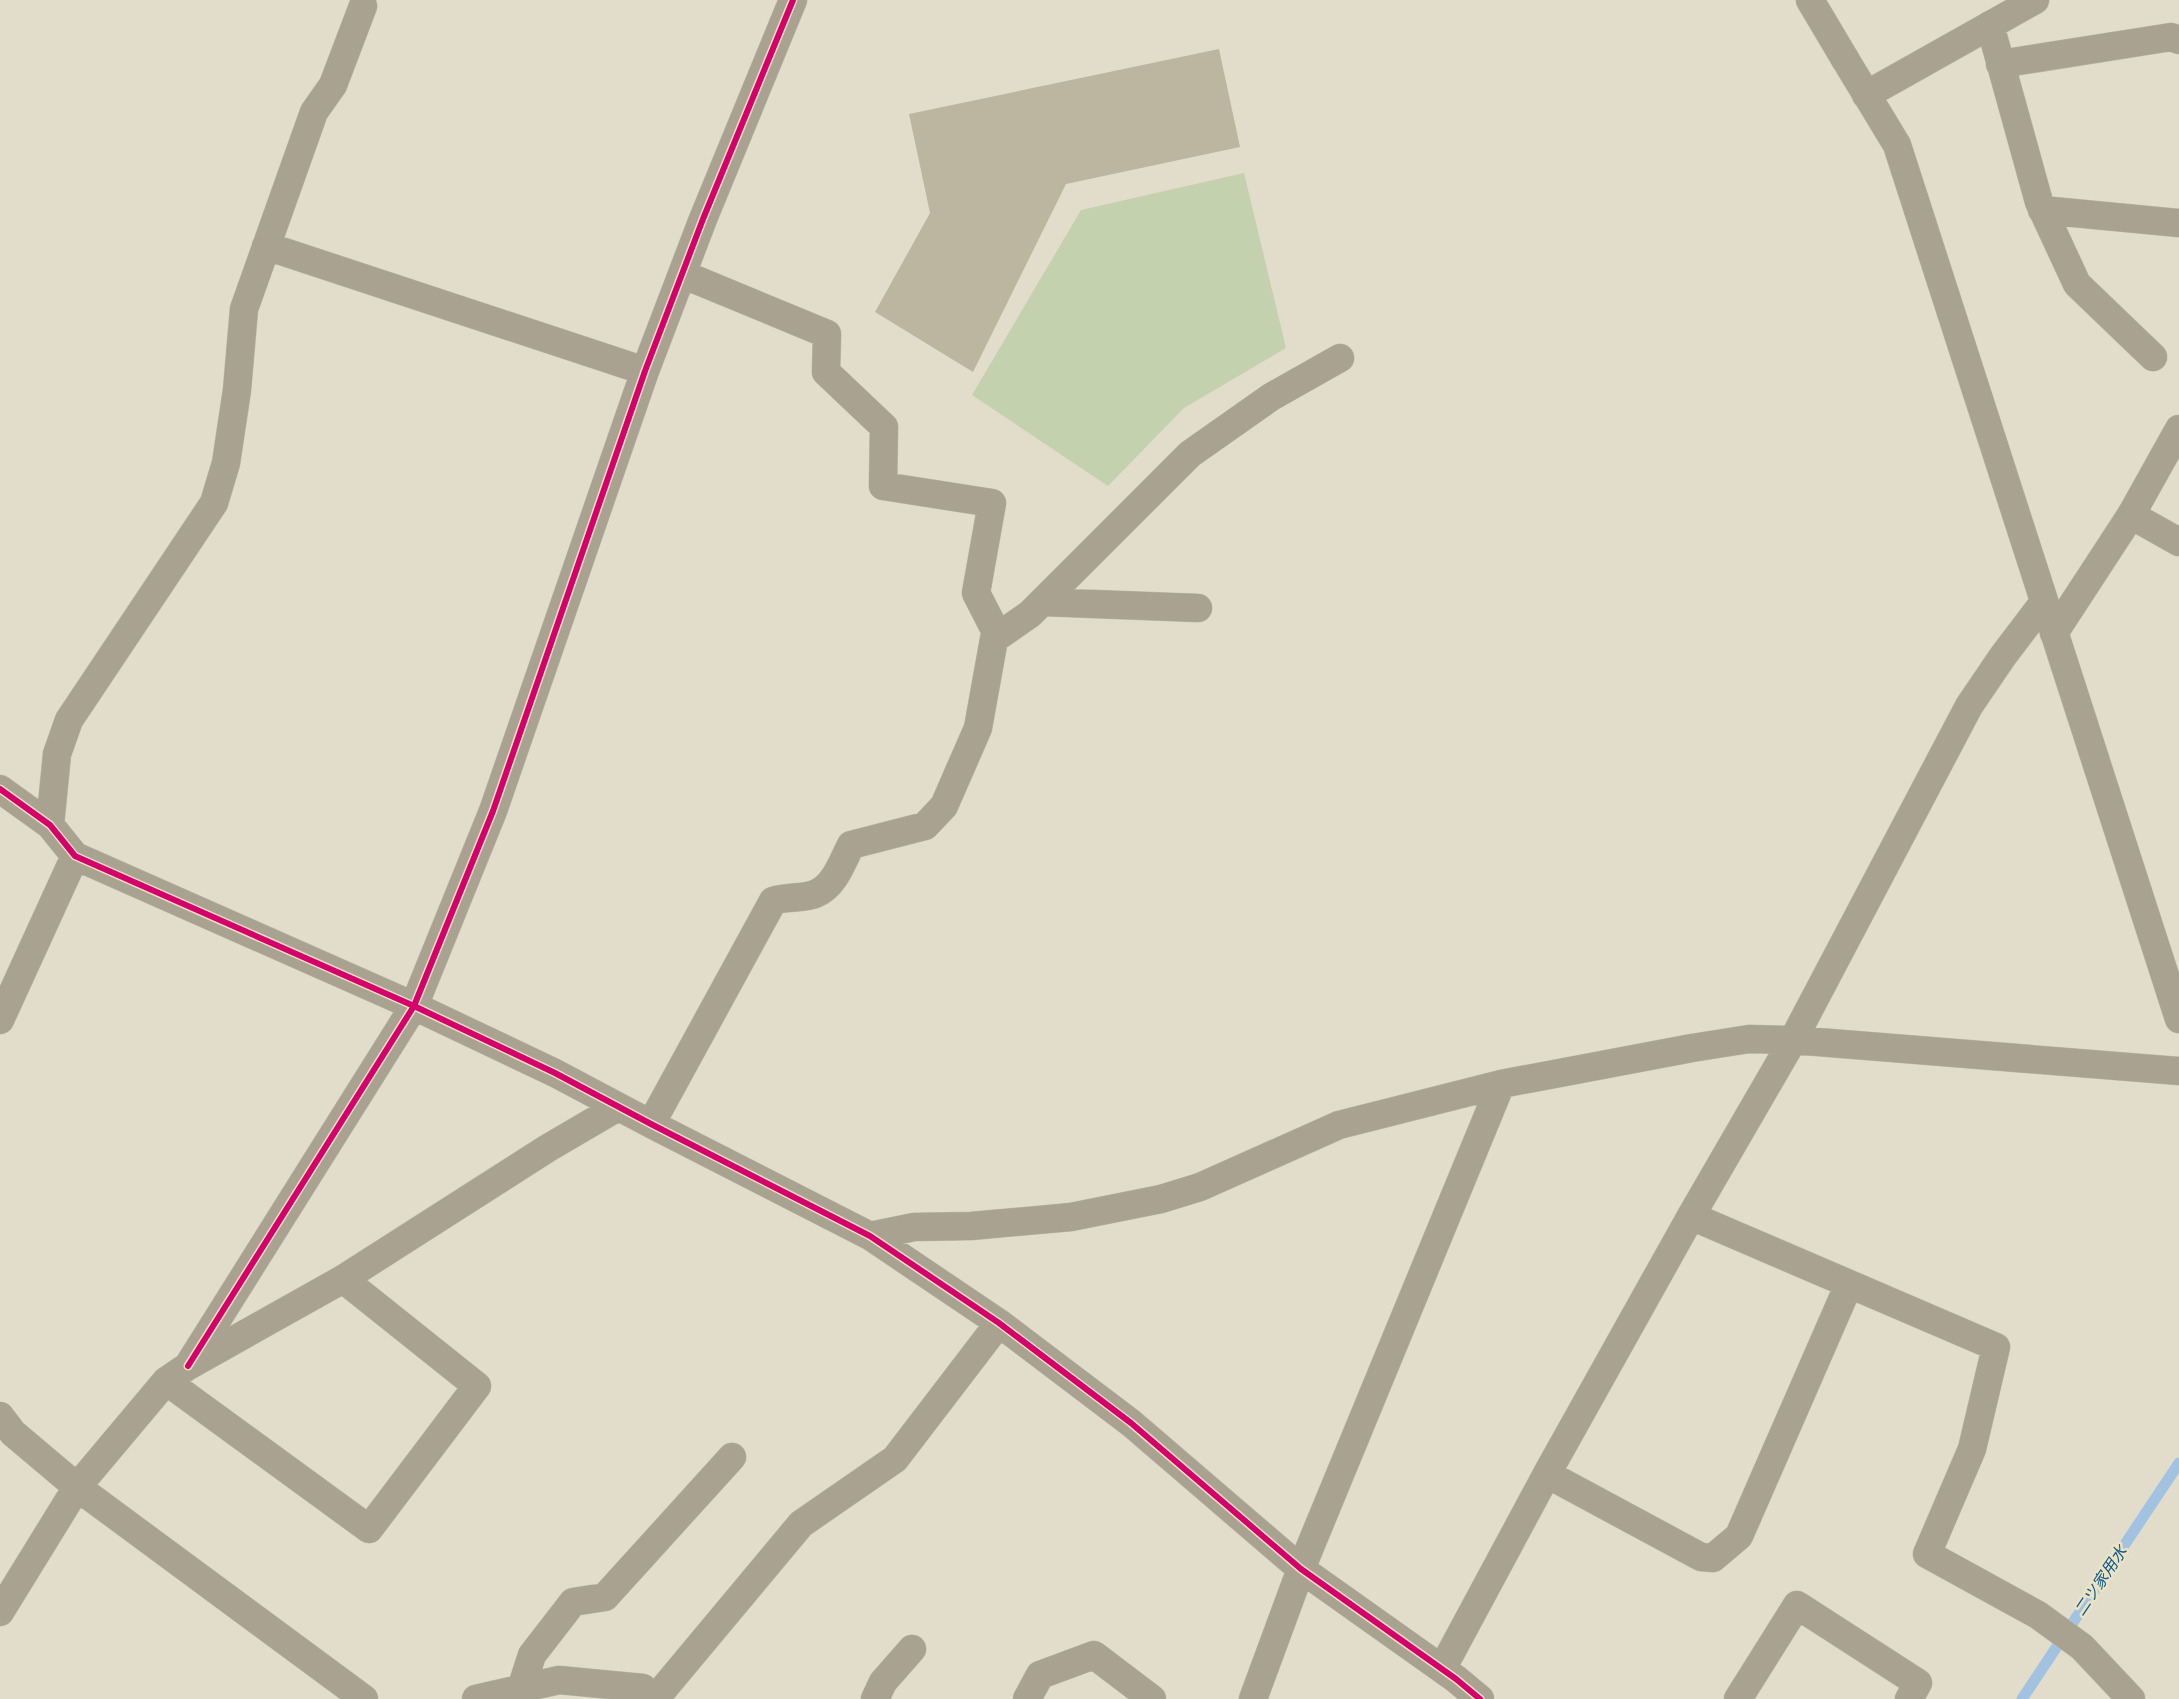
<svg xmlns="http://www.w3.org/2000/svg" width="2179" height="1699" font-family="Signika,'Noto Sans JP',sans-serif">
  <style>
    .green { fill: #c4d1ae }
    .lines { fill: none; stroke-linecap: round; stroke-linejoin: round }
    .stream { stroke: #a1c2e1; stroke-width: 11 }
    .building { fill: #bcb5a0 }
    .minor-casing { stroke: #bfbbac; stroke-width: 29 }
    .tertiary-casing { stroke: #bfbbac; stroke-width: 29 }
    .minor { stroke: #aaa291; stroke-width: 28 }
    .tertiary { stroke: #aaa291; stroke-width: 28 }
    .cycleway-casing { stroke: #ece3c1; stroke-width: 9 }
    .cycleway { stroke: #d6006c; stroke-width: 6 }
    .labels { text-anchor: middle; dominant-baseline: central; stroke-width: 5; stroke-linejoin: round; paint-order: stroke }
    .water-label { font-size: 16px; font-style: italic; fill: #0e5896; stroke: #ece3c1 }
  </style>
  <rect width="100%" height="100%" fill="#e2ddcb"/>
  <!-- green -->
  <path class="green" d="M1244 173 1286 348 1184 408 1108 486 972 395 1081 210Z"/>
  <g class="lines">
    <!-- stream -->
    <path class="stream" d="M2022 1699 2179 1463"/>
  </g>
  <!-- building -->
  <path class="building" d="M1219 49 1240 147 1066 184 973 372 875 312 930 213 909 114Z"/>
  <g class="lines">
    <defs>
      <path id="minor" d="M1990 25 2039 202 2077 284 2153 357
        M1845 59 1897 145 2179 1019
        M2000 64 2171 37 2179 40
        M1866 95 2035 0
        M2042 210 2179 223
        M266 246 645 371
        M682 274 827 334 826 372 884 427 883 486 992 503 976 593 998 636
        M2131 515 2179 542
        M1042 602 1198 608
        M0 789 50 825 75 856 414 1006 555 1073 651 1124 870 1236 999 1323 1131 1423 1301 1569 1456 1679 1480 1699
        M50 825 57 754 69 720 214 503 226 463 237 390 244 309 314 112 333 85 363 6
        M0 1020 75 856
        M651 1124 773 901C787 896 803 899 815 894 835 886 842 862 851 845L925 826 944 806 978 728 994 639 1030 614 1190 454 1271 397 1340 358
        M1691 1216 1996 1347 1972 1449 1927 1554 2038 1615 2082 1647 2131 1699
        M870 1236 914 1227 971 1226 1071 1217 1161 1199 1200 1187 1339 1125 1501 1084 1692 1048 1749 1039 1793 1040 2179 1071
        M188 1366 414 1006 493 811 645 371 703 219 793 0
        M166 1381 369 1529 477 1386 343 1279
        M0 1416 13 1433 77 1487 364 1699
        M1547 1474 1701 1557 1713 1558 1739 1536 1849 1284
        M0 1612 77 1487 166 1381 188 1366 343 1279 548 1148 618 1107
        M1442 1669 1549 1470 1691 1216 1793 1040 1969 706 2003 656 2044 602
        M521 1689 532 1655 573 1602 605 1597 732 1457
        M476 1699 559 1680 643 1688 655 1699
        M655 1699 801 1524 895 1459 999 1323
        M875 1699 883 1682 912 1649
        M1027 1699 1040 1675 1094 1655 1152 1699
        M1253 1699 1301 1569 1501 1084
        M1738 1699 1797 1605 1918 1683 1909 1699"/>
      <path id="tertiary" d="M1810 0 1845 59
        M2054 633 2131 515 2179 429"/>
    </defs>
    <!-- minor casing -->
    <use href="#minor" class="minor-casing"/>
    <!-- tertiary casing -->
    <use href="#tertiary" class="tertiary-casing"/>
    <!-- minor -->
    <use href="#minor" class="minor"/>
    <!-- tertiary -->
    <use href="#tertiary" class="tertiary"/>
    <defs>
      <path id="cycleway" d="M0 789 50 825 75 856 414 1006 555 1073 651 1124 870 1236 999 1323 1131 1423 1301 1569 1456 1679 1480 1699
        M188 1366 414 1006 493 811 645 371 703 219 793 0"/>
    </defs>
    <!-- cycleway casing -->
    <use href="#cycleway" class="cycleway-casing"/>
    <!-- cycleway -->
    <use href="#cycleway" class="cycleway"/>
  </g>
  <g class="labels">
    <!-- water labels -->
    <g class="water-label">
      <text transform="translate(2101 1581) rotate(-56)">二ツ家用水</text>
    </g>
  </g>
</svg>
